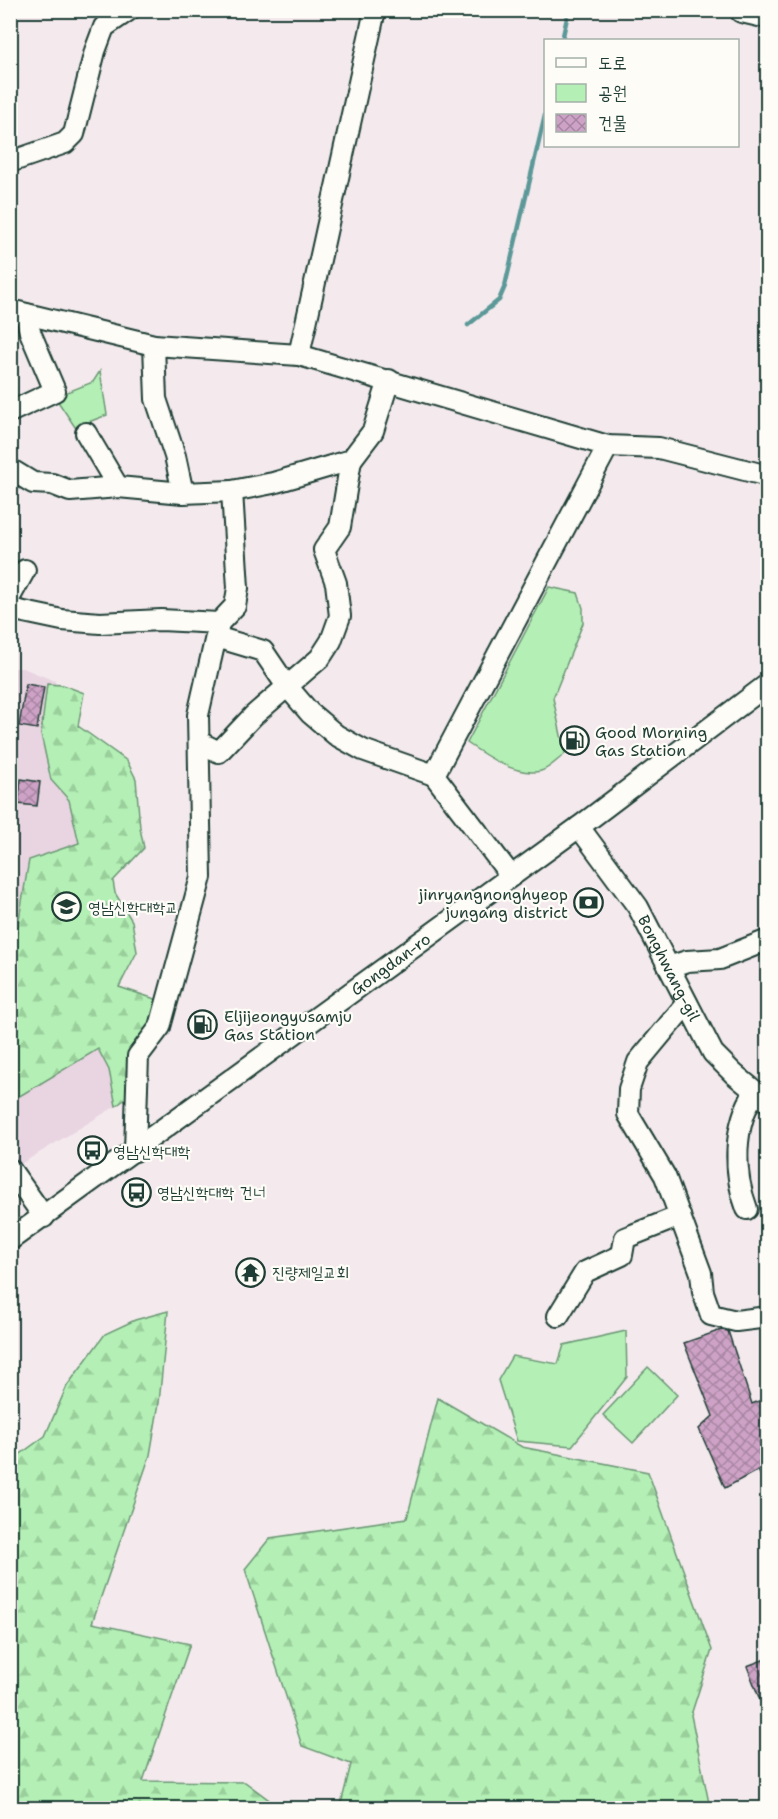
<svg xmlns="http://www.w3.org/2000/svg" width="778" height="1819" font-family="'Shantell Sans','Poor Story',sans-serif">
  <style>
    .built { fill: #e9d4e1 }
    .forest { fill: url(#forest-firs); stroke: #6a9674; stroke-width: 1.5 }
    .green { fill: #b4f0b5; stroke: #6a9674; stroke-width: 1.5 }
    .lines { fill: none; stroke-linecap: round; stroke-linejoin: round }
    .stream { stroke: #5b9898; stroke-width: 4.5 }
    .building { fill: url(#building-cross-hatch); stroke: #1f3d34; stroke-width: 1.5 }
    .minor-casing { stroke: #1f3d34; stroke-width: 24 }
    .major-casing { stroke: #1f3d34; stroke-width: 28 }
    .minor { stroke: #fdfcf7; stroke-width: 20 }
    .major { stroke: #fdfcf7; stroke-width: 24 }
    .labels { text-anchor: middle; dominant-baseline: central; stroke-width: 4.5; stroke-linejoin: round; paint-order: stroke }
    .poi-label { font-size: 16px; fill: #1f3d34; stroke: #fdfcf7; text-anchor: start }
    .street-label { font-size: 16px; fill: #1f3d34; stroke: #fdfcf7 }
  </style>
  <defs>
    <pattern id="forest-firs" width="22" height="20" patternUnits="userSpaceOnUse" patternTransform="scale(1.5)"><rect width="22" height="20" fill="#b4f0b5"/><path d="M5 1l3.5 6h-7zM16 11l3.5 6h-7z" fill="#9acf9c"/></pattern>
    <pattern id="building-cross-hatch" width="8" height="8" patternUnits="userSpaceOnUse" patternTransform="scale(1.5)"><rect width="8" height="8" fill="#cea2c6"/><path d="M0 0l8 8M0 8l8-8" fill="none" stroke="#a785a2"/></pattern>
  </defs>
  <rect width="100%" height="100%" fill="#f4eaed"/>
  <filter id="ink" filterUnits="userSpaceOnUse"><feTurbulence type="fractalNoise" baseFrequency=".0167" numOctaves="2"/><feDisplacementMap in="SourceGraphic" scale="12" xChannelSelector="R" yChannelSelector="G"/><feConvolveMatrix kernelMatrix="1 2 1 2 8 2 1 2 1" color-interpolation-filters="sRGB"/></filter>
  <g filter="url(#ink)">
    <!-- built -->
    <path class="built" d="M11 668H23L55 681 54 745 89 765 115 892 132 921 137 952 119 987 110 1070 116 1106 11 1170Z"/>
    <!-- forest -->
    <path class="forest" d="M47 684 63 685 84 693 78 726 127 761 136 779 140 828 144 848 113 881 115 893 132 921 137 952 119 987 161 1001 132 1094 116 1106 109 1070 98 1049 18 1097 11 1088V967L29 860 79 843 69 800 51 780 41 734Z
      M168 1311 159 1403 150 1455 92 1623 190 1644 143 1781 245 1782 280 1808H11V1461L45 1436 67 1386 105 1334 135 1320Z
      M438 1398 522 1447 648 1472 712 1650 691 1715 710 1808H340L351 1764 302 1746 245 1569 270 1538 407 1518Z"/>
    <!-- green -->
    <path class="green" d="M100 371 107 415 86 423 77 430 55 397 93 382Z
      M549 587 578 593 583 608V623L553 698 565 754C558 759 549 769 541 771 517 777 486 756 467 743Z
      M626 1331 627 1377 572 1446 517 1441 498 1380 512 1356 558 1364 564 1345Z
      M648 1367 677 1395 633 1443 603 1415Z"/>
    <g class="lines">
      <!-- stream -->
      <path class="stream" d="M562 40 567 18
        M468 325 499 300 505 286 546 111"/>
    </g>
    <!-- building -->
    <path class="building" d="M26 684 44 687 37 729 19 726Z
      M21 779 40 782 37 806 18 804Z
      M721 1330 728 1331 752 1404 768 1397V1492L758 1470 725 1488 699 1429 713 1416 684 1343Z
      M768 1658V1716H766L747 1666Z"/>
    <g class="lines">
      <defs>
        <g id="minor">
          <path d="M10 162 65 143 74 134 95 51 104 27 129 10"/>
          <path d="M10 310 154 345 299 355 608 446 659 448 768 476"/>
          <path d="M154 345 156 399 175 456 183 493 232 491 273 483 351 460 373 431 389 380"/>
          <path d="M299 355 375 10"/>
          <path d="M10 412 55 391 30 332 26 314"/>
          <path d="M86 433 118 487"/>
          <path d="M10 469 33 483 52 484 70 491 118 487 183 493"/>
          <path d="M10 597 25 570"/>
          <path d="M10 609 62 620 100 623 161 620 219 623"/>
          <path d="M216 637 263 651 286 685 310 713 336 735 363 750 434 775"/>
          <path d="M199 742 219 752 253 716 320 658 331 641 340 616 336 583 324 550 340 527 351 460"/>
          <path id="s1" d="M579 827 638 907 713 1053 734 1074 768 1102"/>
          <path d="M511 876 434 775 608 446"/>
          <path d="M669 967 687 961 720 959 768 940"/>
          <path d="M687 1003 638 1062 629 1089 628 1114 665 1176 701 1273 703 1292 711 1315 736 1321 768 1317"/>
          <path d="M135 1151 138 1056 160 1027 201 877 198 715 219 623 235 606 238 588 232 491"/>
          <path d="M10 1169 44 1217"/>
          <path d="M747 1209C733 1173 733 1125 755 1092"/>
          <path id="s2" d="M10 1240 579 827 768 684"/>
          <path d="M558 1316 585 1272 622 1255 625 1238 680 1216"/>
        </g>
        <path id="major" d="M742 10 768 16"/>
      </defs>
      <!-- minor casing -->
      <use href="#minor" class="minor-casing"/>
      <!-- major casing -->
      <use href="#major" class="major-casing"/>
      <!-- minor -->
      <use href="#minor" class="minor"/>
      <!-- major -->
      <use href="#major" class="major"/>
    </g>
  </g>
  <!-- icons -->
  <defs>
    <symbol id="fuel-ring" viewBox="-11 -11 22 22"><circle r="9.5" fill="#fdfcf7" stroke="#1f3d34" stroke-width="1.5"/><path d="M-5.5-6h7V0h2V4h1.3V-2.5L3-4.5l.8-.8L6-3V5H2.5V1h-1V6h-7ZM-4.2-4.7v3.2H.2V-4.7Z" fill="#1f3d34"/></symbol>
    <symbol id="bank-ring" viewBox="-11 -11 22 22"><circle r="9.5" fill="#fdfcf7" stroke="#1f3d34" stroke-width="1.5"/><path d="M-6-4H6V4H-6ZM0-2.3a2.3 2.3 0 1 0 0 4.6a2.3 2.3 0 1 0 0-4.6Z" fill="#1f3d34"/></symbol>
    <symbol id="university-ring" viewBox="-11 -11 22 22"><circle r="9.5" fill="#fdfcf7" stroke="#1f3d34" stroke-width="1.5"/><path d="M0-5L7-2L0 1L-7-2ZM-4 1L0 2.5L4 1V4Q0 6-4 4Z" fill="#1f3d34"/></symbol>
    <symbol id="bus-ring" viewBox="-11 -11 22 22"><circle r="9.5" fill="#fdfcf7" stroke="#1f3d34" stroke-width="1.5"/><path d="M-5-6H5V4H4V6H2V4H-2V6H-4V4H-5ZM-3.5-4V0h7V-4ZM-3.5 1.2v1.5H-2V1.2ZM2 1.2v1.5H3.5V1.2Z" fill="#1f3d34"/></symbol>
    <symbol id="temple-ring" viewBox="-11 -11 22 22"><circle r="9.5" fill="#fdfcf7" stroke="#1f3d34" stroke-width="1.5"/><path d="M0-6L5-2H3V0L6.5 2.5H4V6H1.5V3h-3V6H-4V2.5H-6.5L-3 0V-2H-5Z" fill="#1f3d34"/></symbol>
  </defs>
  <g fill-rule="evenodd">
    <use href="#fuel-ring" x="558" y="724" width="33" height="33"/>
    <use href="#bank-ring" x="572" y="886" width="33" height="33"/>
    <use href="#university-ring" x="50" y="890" width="33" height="33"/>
    <use href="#fuel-ring" x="186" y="1008" width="33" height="33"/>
    <use href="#bus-ring" x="76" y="1134" width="33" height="33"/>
    <use href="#bus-ring" x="120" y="1176" width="33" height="33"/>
    <use href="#temple-ring" x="234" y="1256" width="33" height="33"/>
  </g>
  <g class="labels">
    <!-- poi labels -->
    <g class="poi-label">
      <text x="595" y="732">Good Morning<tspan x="595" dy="18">Gas Station</tspan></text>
      <text x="568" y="894" text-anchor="end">jinryangnonghyeop<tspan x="568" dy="18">jungang district</tspan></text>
      <text x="88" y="907">영남신학대학교</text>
      <text x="224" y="1016">Eljijeongyusamju<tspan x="224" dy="18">Gas Station</tspan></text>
      <text x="113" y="1151">영남신학대학</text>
      <text x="157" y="1192">영남신학대학 건너</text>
      <text x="272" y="1272">진량제일교회</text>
    </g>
    <!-- street labels -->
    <g class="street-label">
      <text stroke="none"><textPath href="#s2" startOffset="470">Gongdan-ro</textPath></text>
      <text stroke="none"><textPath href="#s1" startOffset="168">Bonghwang-gil</textPath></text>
    </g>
  </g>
  <!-- margin -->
  <rect width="778" height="1819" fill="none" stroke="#fdfcf7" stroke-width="36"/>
  <rect x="18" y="18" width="742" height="1783" fill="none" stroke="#1f3d34" stroke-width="2" filter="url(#ink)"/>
  <!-- legend -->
  <rect x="544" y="39" width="195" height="108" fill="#fdfcf7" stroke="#a4b0a9" stroke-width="1.5"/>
  <rect x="556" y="58" width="30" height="9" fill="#fdfcf7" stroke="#a4b0a9" stroke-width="1.5"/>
  <text x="598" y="69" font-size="18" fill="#1f3d34">도로</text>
  <rect x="556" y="84" width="30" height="18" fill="#b4f0b5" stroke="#a4b0a9" stroke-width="1.5"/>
  <text x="598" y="99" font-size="18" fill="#1f3d34">공원</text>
  <rect x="556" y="114" width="30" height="18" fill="url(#building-cross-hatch)" stroke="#a4b0a9" stroke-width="1.5"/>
  <text x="598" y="129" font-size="18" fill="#1f3d34">건물</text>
</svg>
